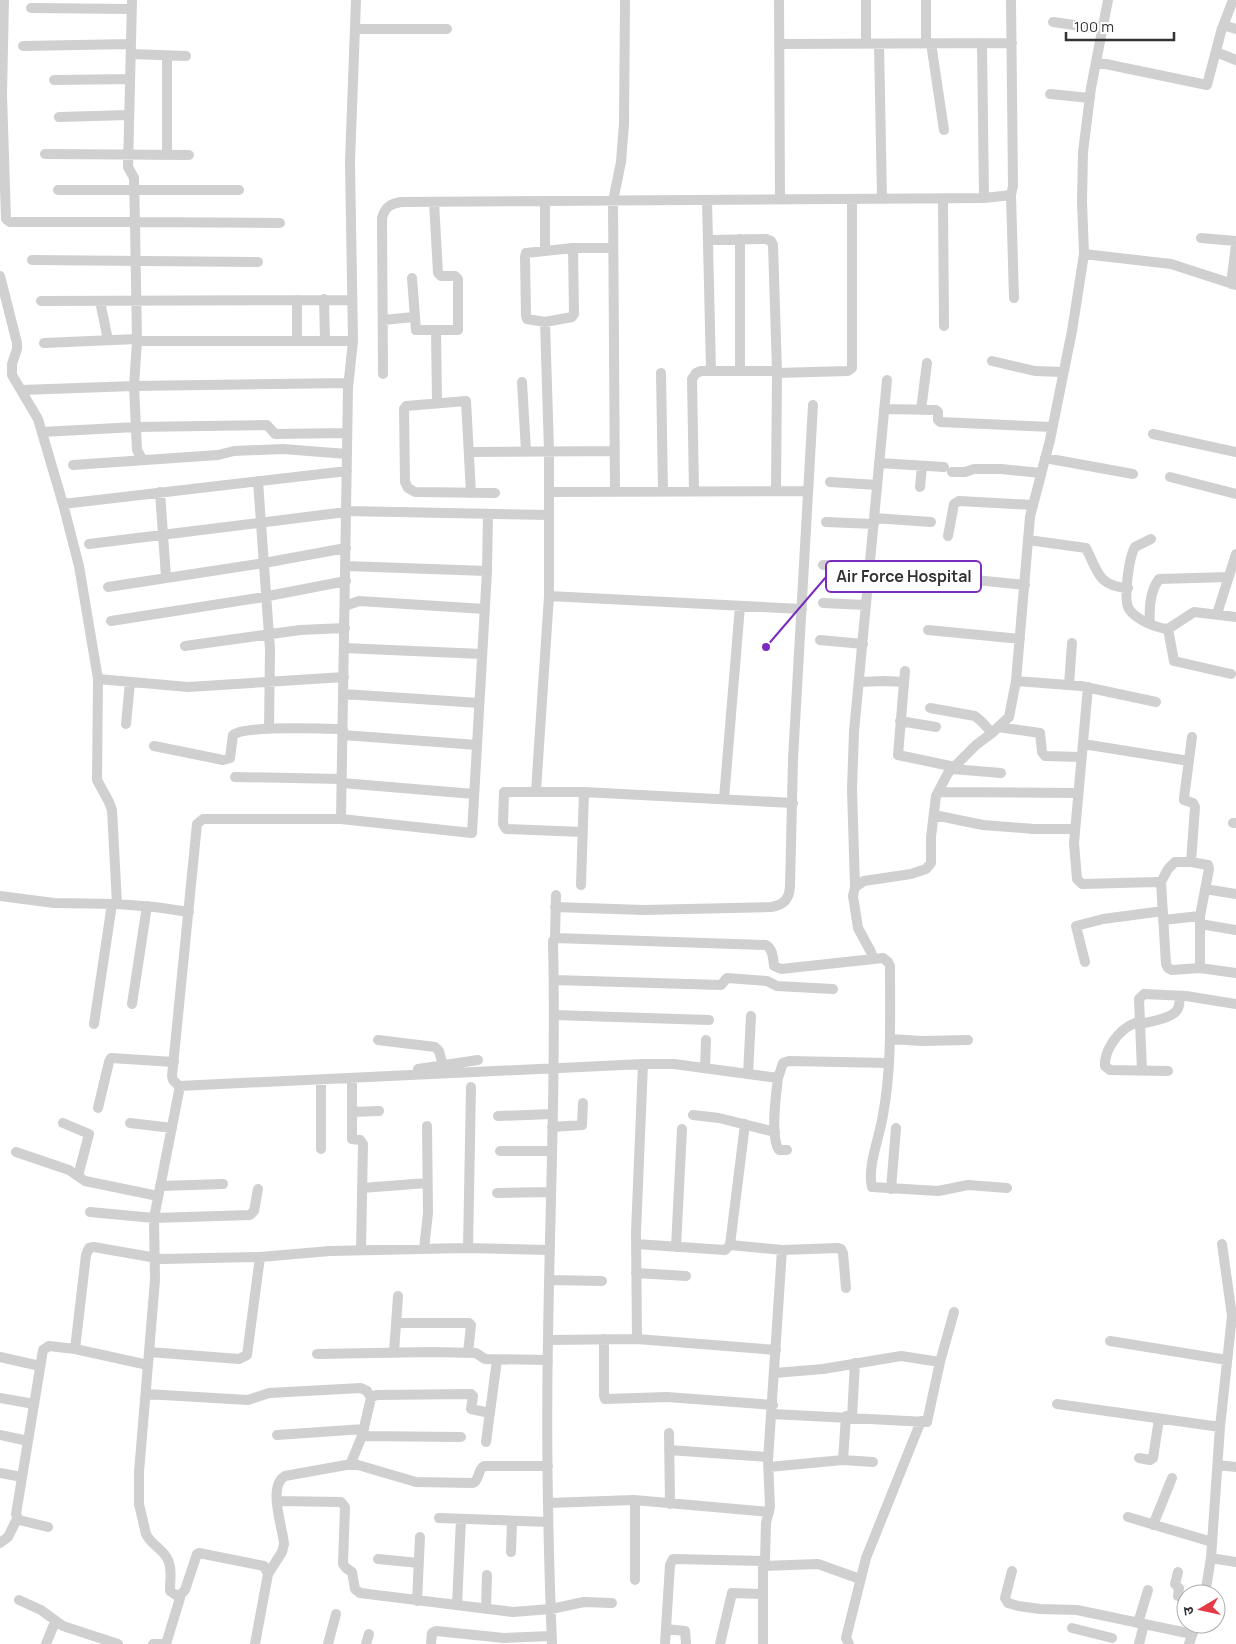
<svg xmlns="http://www.w3.org/2000/svg" width="1236" height="1644" font-family="Manrope,'Noto Sans Devanagari',sans-serif">
  <style>
    .lines { fill: none; stroke-linecap: round; stroke-linejoin: round }
    .minor { stroke: #d0d0d0; stroke-width: 10 }
    .leader { fill: none; stroke: #7b2cbf; stroke-width: 2 }
    .callout-dot { fill: #7b2cbf; stroke: #fff; stroke-width: 2 }
    .callout { fill: #fff; stroke: #7b2cbf; stroke-width: 2 }
    .callout-label { font-size: 16px; text-anchor: middle; font-weight: bold; fill: #333 }
  </style>
  <rect width="100%" height="100%" fill="#fff"/>
  <g class="lines">
    <!-- minor -->
    <path class="minor" d="M4 0 2 95 6 219 10 222H135L137 341 134 386 137 450 142 459
      M132 0 128 167 134 178 135 222 280 223
      M779 0 780 199
      M866 0V44
      M926 0V43
      M31 8 131 9
      M1053 22 1102 29
      M1223 26 1233 0
      M355 29H447
      M931 43 944 130
      M982 43 984 198
      M779 44 1012 43
      M879 44 882 199
      M23 46 131 44
      M1216 52 1236 60
      M131 54 186 56
      M1096 62 1207 85 1222 28 1226 26 1236 29
      M54 80 130 79
      M1050 94 1090 98
      M59 117 129 115
      M45 154 189 155
      M167 155V56
      M58 190H239
      M1011 195 1014 298
      M943 199 944 326
      M707 200 711 371
      M1201 238 1236 241
      M740 239V371
      M708 240 766 239 771 241 773 245 777 371 776 491
      M573 248 574 314 572 317 545 322 527 319 526 316 525 257 526 253 573 248H613
      M545 251V202
      M1084 254 1171 264 1236 285
      M32 260 258 262
      M0 276 17 343V349L12 364V375L38 419 63 504 79 566 98 679 97 780 109 802 112 810 117 904
      M412 278 416 330H458V279L455 276H441L438 273 434 202
      M1231 284 1236 245
      M324 299 325 340
      M297 300V341
      M41 301 352 300
      M100 301 108 340
      M383 320 414 317
      M436 331 437 403
      M137 341H353
      M44 343 137 339
      M992 361 1035 371 1063 372
      M661 373 663 491
      M777 373 848 371 852 368V199
      M383 374 382 218C385 207 390 204 401 202L984 198 1011 195 1013 186 1011 0
      M522 382 526 451
      M21 390 134 386 348 383
      M884 409 936 410 938 412V420L940 422 1052 427
      M921 410 927 363
      M42 432 136 427 267 425 275 434 347 433
      M1153 434 1236 452
      M469 452 615 451
      M1045 458 1133 474
      M879 463 944 467
      M73 465 218 455 234 451 283 449 347 454
      M952 472H965L974 469H1001L1041 473
      M1170 477 1236 494
      M258 481 270 649 269 729
      M830 482 877 485
      M920 487 922 466
      M694 491 692 379 696 373 701 371H777
      M160 492 166 577
      M549 492 808 491
      M615 492 613 201 621 162 624 124 625 0
      M471 493 466 401 406 406 404 409 405 482 408 488 415 492 495 493
      M63 504 347 471
      M346 511 549 515
      M488 514 487 571 472 833 341 819H203L197 824 172 1076 173 1080 179 1086 643 1064H674L778 1078 783 1063 789 1061 889 1063
      M874 518 931 522
      M826 522 874 524
      M948 536 954 504 959 501 1033 505
      M1151 539 1135 547C1129 557 1123 600 1129 609 1136 620 1157 628 1168 629L1194 612 1236 617
      M1028 540 1086 548C1098 572 1098 586 1128 588
      M89 544 346 512
      M823 565H870
      M346 566 487 571
      M905 573 1025 585
      M108 587 264 563 346 548
      M549 596 802 609
      M823 603 866 605
      M345 606 359 601 485 609
      M1217 614 1236 554
      M111 621 258 598 346 581
      M1150 624C1149 610 1150 591 1159 579L1229 577
      M1168 629 1174 661 1231 674
      M928 630 1020 639
      M820 640 863 644
      M185 646 300 630 345 628
      M344 648 482 654
      M905 671 898 755 955 767
      M98 679 188 687 344 677
      M1016 681 1081 686 1156 702
      M859 682 884 681 904 682
      M1069 685 1072 643
      M1088 687 1074 843 1077 879 1082 884 1157 882H1161L1168 869 1175 862H1191L1208 865 1209 869 1200 916V968
      M344 694 479 703
      M930 708 975 716 982 722 992 733
      M900 721 936 727
      M126 724 130 682
      M998 727 1040 733 1042 752 1045 756 1081 757
      M343 735 477 745
      M1083 744 1189 761
      M154 746 223 760 230 758 233 735C245 725 324 729 343 729
      M952 769 1001 773
      M235 777 342 779
      M342 783 474 794
      M536 791 549 596V451L545 322
      M938 792 1078 793
      M724 799 740 606
      M934 815 983 825 1034 829H1075
      M341 819 348 388 353 341 350 162 356 0
      M1233 823H1236
      M582 832 506 829 503 824 504 792H584L793 803
      M1191 862 1195 807 1193 803 1184 800V798L1192 737
      M1161 882 1166 964 1168 968 1172 970 1200 968 1236 973
      M581 885 584 792
      M855 887 852 789 854 732 887 380
      M1205 889 1236 894
      M0 896 54 903 117 904 155 907 189 912
      M555 907 644 910 771 907C784 905 789 899 790 887L793 759 813 405
      M1163 920 1200 916
      M1200 924 1236 930
      M555 938 556 895
      M873 959 871 952 858 928 853 896 855 887 864 881 911 874 926 869 931 863V837L936 796 948 773 976 745 992 733 1009 717 1016 681 1030 517 1050 440 1072 331 1084 254 1082 202 1083 152 1091 88 1108 0
      M1085 962 1076 926 1103 919 1163 911
      M554 980 721 985 727 978 767 981 777 986 833 989
      M132 1004 147 906
      M554 1015 709 1020
      M1140 1021C1136 1023 1130 1025 1126 1028 1115 1036 1104 1052 1105 1066L1110 1070 1168 1071
      M94 1024 112 904
      M1140 1024C1150 1022 1175 1018 1178 1008 1180 1005 1179 1000 1180 996
      M890 1039 922 1041 968 1040
      M378 1040 435 1047 439 1051 443 1066
      M705 1068 706 1040
      M418 1069 478 1060
      M1142 1070 1139 999 1144 994 1186 996 1236 1004
      M748 1074 751 1016
      M352 1078V1139L360 1140 363 1144 361 1250
      M778 1078C776 1094 770 1137 779 1150H787
      M321 1080V1149
      M98 1108 109 1062 111 1058 174 1062
      M352 1112 379 1111
      M693 1115 719 1118 775 1132
      M498 1116 552 1114
      M63 1123 89 1134 78 1176
      M130 1123 172 1128
      M552 1127 582 1125 583 1103
      M500 1151H551
      M16 1152 69 1170 85 1181 158 1196
      M160 1186 223 1184
      M362 1188 427 1183
      M891 1189 896 1128
      M497 1193 551 1192
      M90 1212 154 1218 250 1215 254 1211 258 1189
      M636 1244 725 1250 730 1245 745 1124
      M730 1245 782 1250 838 1248 841 1249 843 1253 846 1288
      M676 1247 682 1129
      M468 1248 471 1087
      M424 1249 428 1213 427 1126
      M636 1273 686 1276
      M549 1280 602 1281
      M396 1323H469L471 1325 468 1353
      M604 1339V1396L605 1399 667 1397 773 1405
      M637 1339 636 1232 643 1064
      M548 1340 637 1339 776 1350
      M1110 1341 1227 1360
      M75 1349 86 1255 89 1248 94 1247 162 1259 260 1257 330 1251 466 1248 549 1250
      M149 1352 239 1359 247 1355 260 1257
      M394 1352 398 1296
      M317 1354 432 1352 476 1353 485 1359 548 1360
      M0 1357 40 1366
      M775 1373 823 1369 901 1356 940 1362
      M146 1394 248 1400 269 1393 361 1388 367 1391 371 1398
      M0 1398 34 1404
      M1057 1404 1220 1427
      M772 1414 927 1422 940 1362 954 1312
      M852 1417 855 1363
      M669 1433 670 1504
      M0 1435 28 1441
      M277 1435 364 1429
      M362 1436 461 1437
      M486 1442 497 1360
      M669 1450 768 1457
      M1139 1458 1150 1460 1153 1458 1159 1419
      M843 1460 846 1416
      M350 1465 362 1436 371 1398 376 1395 471 1394 473 1396 471 1409 490 1413
      M1218 1465 1236 1467
      M769 1467 843 1460 873 1462
      M0 1473 22 1477
      M277 1501 341 1502 345 1507 343 1564 346 1568 352 1572 355 1589 360 1593 513 1612 551 1609 584 1602 612 1603
      M548 1503 634 1500 769 1512
      M1128 1517 1212 1542
      M439 1518 548 1522
      M1153 1525 1172 1478
      M48 1527 19 1520 16 1514 43 1350 49 1346 75 1349 148 1365
      M0 1543 8 1537 17 1519
      M511 1552 512 1521
      M1211 1558 1236 1562
      M378 1559 419 1563
      M763 1566 818 1564 860 1579
      M1012 1571 1005 1598 1008 1603 1018 1606 1040 1609 1077 1610 1192 1634
      M1178 1572 1175 1584 1179 1588 1178 1596 1186 1598
      M268 1574 282 1552 284 1544C283 1528 267 1486 285 1476L346 1465H358L416 1482 473 1483C480 1480 477 1470 484 1466H548
      M635 1580V1501
      M1205 1594 1211 1558 1220 1427 1232 1316 1222 1244
      M179 1596 185 1590 197 1554 199 1553 264 1566 268 1574 255 1644
      M19 1600 41 1610 63 1626 118 1644
      M417 1601 420 1537
      M457 1605 461 1519
      M486 1609 487 1575
      M1138 1623 1148 1590
      M1072 1628 1112 1638
      M666 1629 685 1631 686 1644
      M46 1644 55 1622
      M153 1644H166L180 1598 170 1591C170 1579 173 1565 165 1555 159 1547 150 1543 146 1534L139 1504V1472L155 1280 154 1218 179 1091V1086
      M328 1644 336 1614
      M366 1644 369 1634
      M431 1644 432 1633 436 1631 504 1638 551 1636
      M552 1644C548 1542 546 1440 548 1338 550 1206 556 1073 553 941L555 938 766 945C773 949 773 958 774 966L781 969 883 958 888 962 890 966C890 1016 892 1066 883 1115 880 1136 867 1166 872 1187L938 1191 968 1185 1007 1188
      M665 1644 670 1565 673 1559 765 1561 766 1523 770 1507 768 1460 782 1250
      M720 1644 732 1593 763 1594
      M763 1644V1561
      M849 1644 846 1638 866 1558 921 1421
      M1139 1644 1144 1624
      M1189 1644 1196 1624"/>
  </g>
  <!-- callouts -->
  <path class="leader" d="M766 647L826 577"/>
  <circle class="callout-dot" cx="766" cy="647" r="5"/>
  <rect class="callout" x="826" y="561" width="155" height="31" rx="5"/>
  <g class="callout-label">
    <text x="904" y="582">Air Force Hospital</text>
  </g>
  <!-- north arrow -->
  <g transform="translate(1201 1609) rotate(261)"><circle r="24" fill="#ffffff" stroke="#adadad"/>
  <path d="M0-4L9 19L0 12L-9 19Z" fill="#e63946"/>
  <text y="-8" font-size="14" font-weight="bold" text-anchor="middle" fill="#333333">उ</text>
  </g>
  <!-- scale -->
  <path d="M1066 32v8h108v-8" fill="none" stroke="#333333" stroke-width="2.5"/>
  <text x="1074" y="32" font-size="15" fill="#333333" stroke="#ffffff" stroke-width="4" paint-order="stroke">100 m</text>
</svg>
